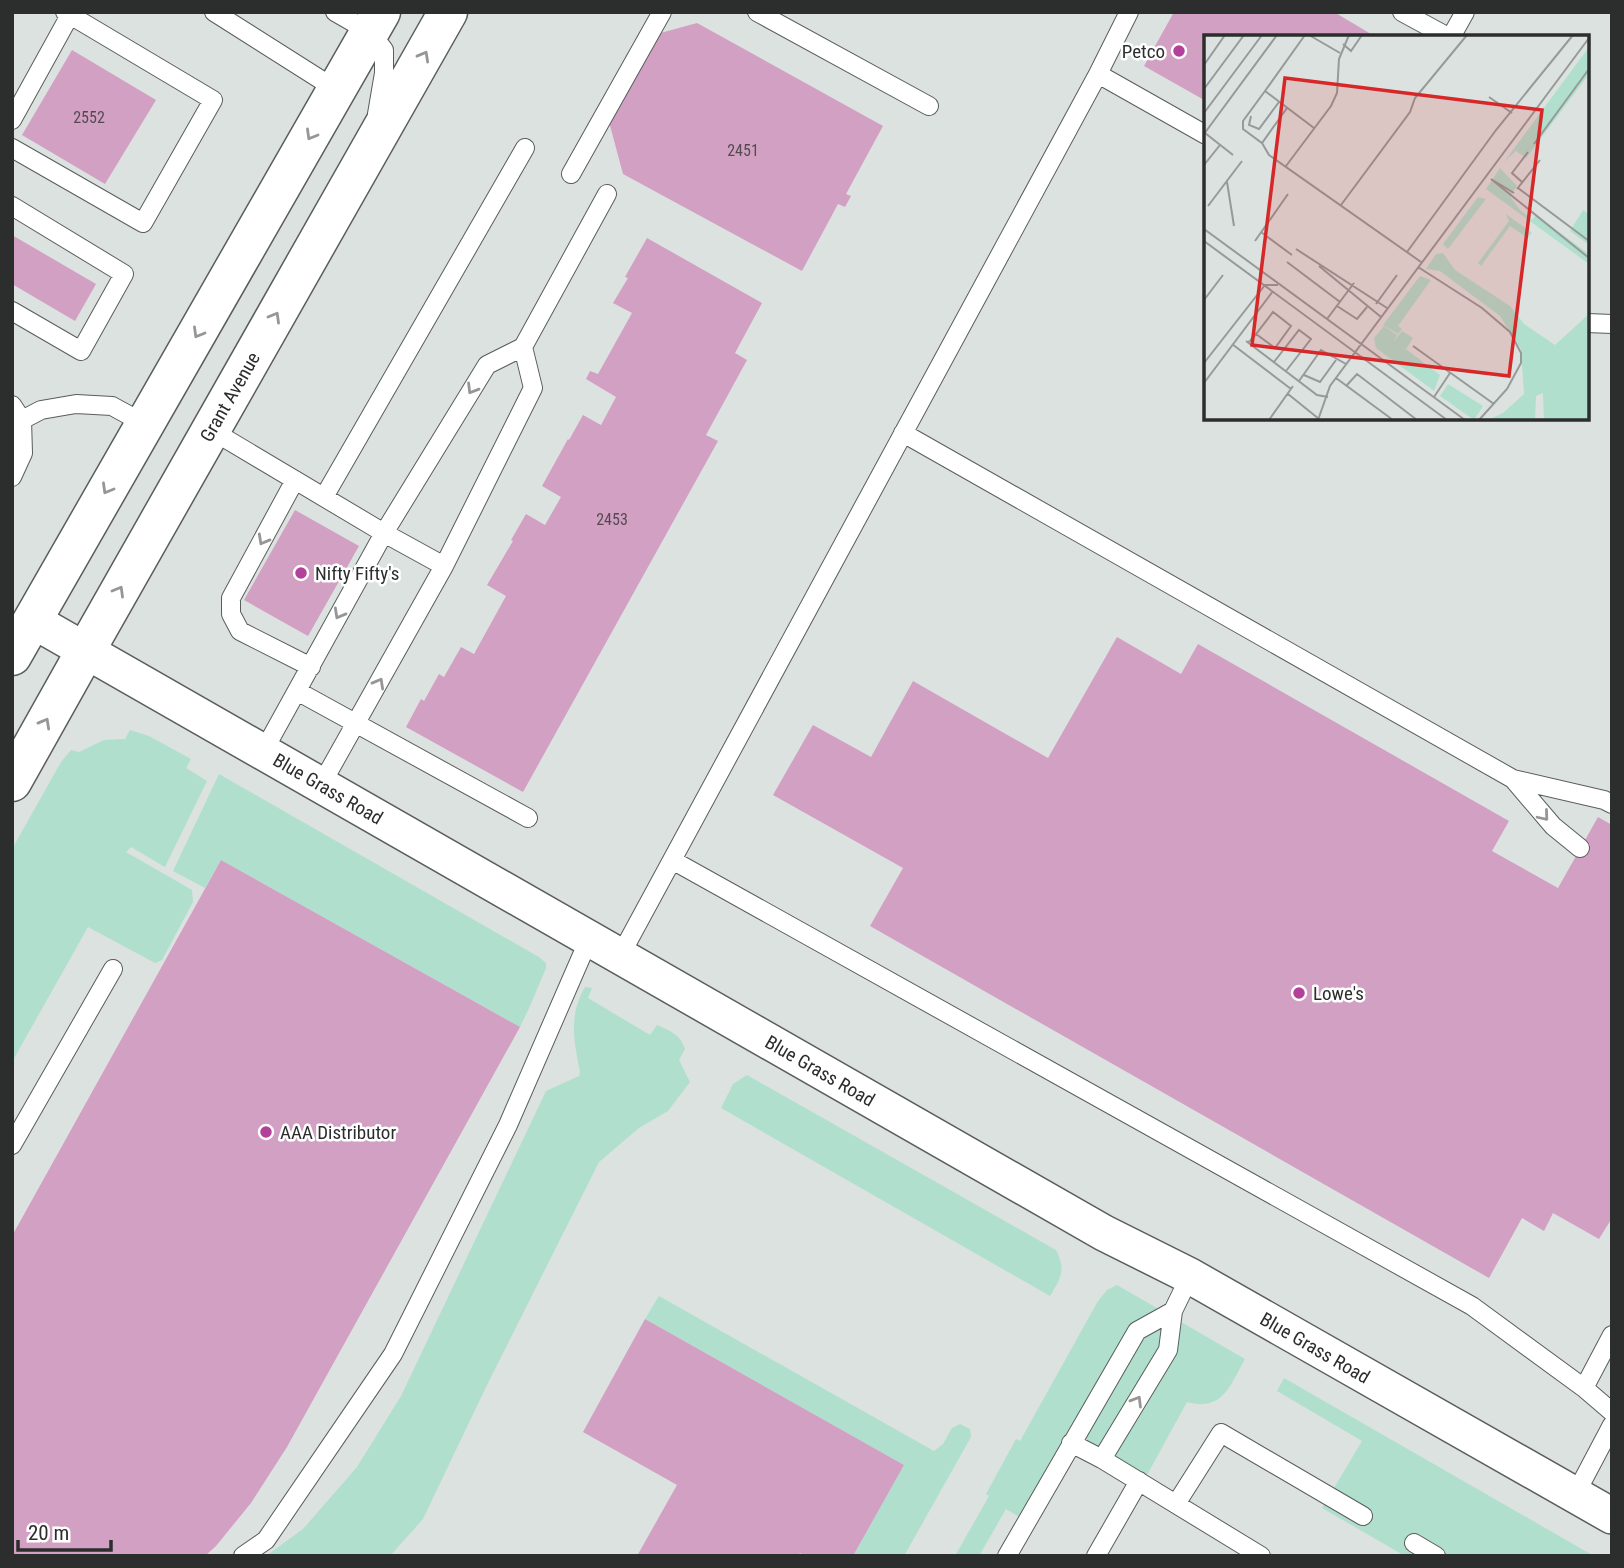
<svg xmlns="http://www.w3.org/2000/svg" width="1624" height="1568" font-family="'Roboto Condensed',sans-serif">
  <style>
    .green { fill: #b0dfce }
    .building { fill: #d2a0c3 }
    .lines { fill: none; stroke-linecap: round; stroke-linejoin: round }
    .service-casing { stroke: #595d5c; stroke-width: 20 }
    .minor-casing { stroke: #595d5c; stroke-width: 38 }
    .primary-casing { stroke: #595d5c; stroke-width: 41 }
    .service { stroke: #fff; stroke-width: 18 }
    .minor { stroke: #fff; stroke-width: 35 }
    .primary { stroke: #fff; stroke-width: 38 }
    .oneway { stroke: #969696 }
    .poi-dot { fill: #b34099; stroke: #fff; stroke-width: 2.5 }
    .labels { text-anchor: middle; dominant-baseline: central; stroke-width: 5; stroke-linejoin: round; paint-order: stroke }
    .number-label { font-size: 16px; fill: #564a52 }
    .poi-label { font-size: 19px; fill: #2c2e2d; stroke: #fff; text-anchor: start }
    .street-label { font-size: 19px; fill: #2c2e2d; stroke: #fff }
    .inset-road { fill: none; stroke: #969a98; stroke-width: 2 }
    .view { fill: #d62828; fill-opacity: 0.15; stroke: #d62828; stroke-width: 3.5 }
    .inset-edge { fill: none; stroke: #2c2e2d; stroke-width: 3.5 }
  </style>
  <rect width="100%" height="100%" fill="#dce2e0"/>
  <!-- green -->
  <path class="green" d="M130 730 149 736 191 759 186 768 207 781 165 867 131 847 126 852 192 890 193 902 162 960 155 963 88 927 12 1062V849L61 762 71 750 79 752 104 740 125 739Z
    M219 774 539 957 546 963V968L530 1006 520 1027 221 860 205 888 173 871Z
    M585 987 592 988 588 998 650 1035 657 1025C669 1030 681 1035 685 1049L679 1060 690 1082 668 1111 639 1128 599 1162 485 1389 423 1519 390 1556H266L303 1529 357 1467 401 1396 546 1091 579 1076 580 1072C574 1040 568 1017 585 987Z
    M747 1075 1056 1250C1066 1270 1061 1278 1050 1296L721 1108 733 1084Z
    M1117 1285 1245 1359C1230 1385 1223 1412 1187 1402L1147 1475 1085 1439 1050 1500 1036 1492 1021 1518 1006 1509 979 1556H955L989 1496 986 1494 1016 1439 1020 1441 1098 1301 1107 1290Z
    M659 1296 934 1451 943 1444 952 1428 960 1424 970 1429 971 1437 904 1556H853L904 1465 645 1319Z
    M1284 1378 1594 1556H1405L1322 1508 1362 1441 1277 1391Z"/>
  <!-- building -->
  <path class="building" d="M1174 12H1334L1376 37H1206V101L1144 66Z
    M697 23 883 126 846 194 851 196 845 207 838 204 802 271 623 174 608 118 653 35Z
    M72 50 156 100 105 184 22 135Z
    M12 235 96 284 75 321 12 284Z
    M647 238 762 303 735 353 747 360 706 435 718 441 523 792 406 727 421 699 424 701 439 674 444 677 461 647 474 654 506 596 487 585 513 541 511 540 526 514 545 525 561 497 542 486 568 439 569 440 583 415 601 425 616 397 586 379 590 371 598 374 632 313 613 303 628 278 625 277Z
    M295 510 359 546 308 636 244 600Z
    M1117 637 1181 674 1198 644 1509 821 1492 851 1558 888 1598 817 1612 825V1218L1599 1239 1553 1213 1544 1231 1522 1218 1489 1278 870 926 903 868 773 795 813 725 871 757 913 681 1048 758Z
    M221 860 520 1027 287 1447 251 1503 216 1546 205 1556H12V1236Z
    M645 1319 904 1465 853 1556H804L800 1553 798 1556H637L677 1485 583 1432Z"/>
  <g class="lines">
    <defs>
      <path id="service" d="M214 12 337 90
        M335 12 370 32 384 50V73L377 114
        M757 12 929 106
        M1402 12 1448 37
        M1451 37 1465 12
        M1098 74 1206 135
        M12 120 70 15
        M12 148 143 223 213 100 65 12
        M571 174 662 12
        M12 206 124 274 81 351 12 311
        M1587 323 1612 324
        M12 405 22 420 23 453 12 477
        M22 420 41 410 76 404 112 406 145 424
        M211 430 384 533 444 566
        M903 433 1513 779 1604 800 1612 804
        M295 480 231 598V614L240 631 311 667
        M324 497 525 148
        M297 691 528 818
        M263 752 384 533 487 365 523 347
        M1513 779 1553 826 1580 848
        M321 785 444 566 533 388 523 347 607 194
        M672 860 1472 1306 1584 1388 1612 1412
        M620 956 1098 74 1129 12
        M12 1145 113 969
        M1173 1311 1190 1276
        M1584 1388 1612 1335
        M1071 1443 1102 1459 1261 1556
        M1575 1495 1612 1425
        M1176 1504 1221 1433 1363 1516
        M1414 1543 1436 1556
        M243 1556 266 1540 393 1354 508 1125 589 939
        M1007 1556 1137 1331 1173 1311 1168 1350 1102 1459
        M1096 1556 1139 1481"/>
      <path id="minor" d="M32 620 1104 1233 1190 1276 1612 1516"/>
      <path id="primary" d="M12 656 381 12
        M12 782 86 650 448 12"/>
    </defs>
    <!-- service casing -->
    <use href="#service" class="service-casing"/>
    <!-- minor casing -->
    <use href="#minor" class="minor-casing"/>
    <!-- primary casing -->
    <use href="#primary" class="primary-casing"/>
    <!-- service -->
    <use href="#service" class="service"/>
    <!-- minor -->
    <use href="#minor" class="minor"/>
    <!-- primary -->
    <use href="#primary" class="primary"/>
  </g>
  <!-- one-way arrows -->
  <defs><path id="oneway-chevron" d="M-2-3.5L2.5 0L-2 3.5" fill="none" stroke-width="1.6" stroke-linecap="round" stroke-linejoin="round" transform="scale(1.75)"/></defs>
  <g class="oneway">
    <use href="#oneway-chevron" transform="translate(424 56) rotate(-61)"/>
    <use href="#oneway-chevron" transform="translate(311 135) rotate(120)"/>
    <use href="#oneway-chevron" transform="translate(275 317) rotate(-60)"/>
    <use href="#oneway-chevron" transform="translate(198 333) rotate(120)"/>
    <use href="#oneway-chevron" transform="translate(472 389) rotate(121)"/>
    <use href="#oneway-chevron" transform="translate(107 489) rotate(120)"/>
    <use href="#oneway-chevron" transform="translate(263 540) rotate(119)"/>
    <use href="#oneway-chevron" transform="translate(119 591) rotate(-60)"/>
    <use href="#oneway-chevron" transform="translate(339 614) rotate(119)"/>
    <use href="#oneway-chevron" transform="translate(379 683) rotate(-61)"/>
    <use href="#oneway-chevron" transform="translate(45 723) rotate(-61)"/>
    <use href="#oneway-chevron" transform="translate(1544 816) rotate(50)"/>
    <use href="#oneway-chevron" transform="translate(1137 1401) rotate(-59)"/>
  </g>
  <!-- markers -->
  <g class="poi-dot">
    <circle cx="1179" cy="51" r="7"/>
    <circle cx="301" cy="573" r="7"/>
    <circle cx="1299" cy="993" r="7"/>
    <circle cx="266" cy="1132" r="7"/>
  </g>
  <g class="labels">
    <!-- number labels -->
    <g class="number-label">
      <text x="89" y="117">2552</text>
      <text x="743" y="150">2451</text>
      <text x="612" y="519">2453</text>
    </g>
    <!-- poi labels -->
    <g class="poi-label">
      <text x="1165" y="51" text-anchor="end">Petco</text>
      <text x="315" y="573">Nifty Fifty's</text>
      <text x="1313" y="993">Lowe's</text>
      <text x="280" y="1132">AAA Distributor</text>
    </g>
    <!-- street labels -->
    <g class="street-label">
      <text transform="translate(230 397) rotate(-60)">Grant Avenue</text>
      <text transform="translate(328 789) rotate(30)">Blue Grass Road</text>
      <text transform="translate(820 1071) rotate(30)">Blue Grass Road</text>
      <text transform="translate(1315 1348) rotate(30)">Blue Grass Road</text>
    </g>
  </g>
  <!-- overview -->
  <g transform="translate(1204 35)">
    <rect width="385" height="385" fill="#dce2e0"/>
    <path d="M385 12V39L322 123 312 116 300 127ZM296 133 313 151 306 161 316 175 328 185 332 180 385 219V229L282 154ZM274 162 282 164 244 214 239 209ZM379 175 385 179V210L366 196ZM302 179 328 198 324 203 306 191 277 231 274 228 305 186ZM239 218 251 235 306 271 320 289 351 310 385 279V385H340L339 358 332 361 331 385H284L299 378 320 359 317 314 296 281 236 236 222 234 232 219ZM216 241 227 245 194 291 198 294 194 299 179 290ZM180 291 193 300 190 306 198 296 209 303 202 314 236 340 230 356 172 313 170 303ZM244 349 279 371 270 385 236 361Z" fill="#b0dfce"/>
    <path class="inset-road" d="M101 0 61 56 110 93M105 0 136 18M139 9 147 16 158 0M0 30 21 0M0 54 40 0M61 56 39 86V94L58 108 83 73M285 62 308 78M0 78 58 0M47 81 45 90 55 94 75 67M1 98 29 120M0 99 73 0M58 108 65 120 217 227M330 109 385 34M0 130 16 110M82 131 127 71 133 58 135 24 145 0M23 147 30 191M318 147 308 138 324 117M314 153 385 206M313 154 336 125M310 158 287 144 385 223M137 170 206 77 211 63 263 0M4 171 38 126M0 194 261 385M57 197 88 220M0 206 243 385M51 206 84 159M92 214 183 273M203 217 292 95 369 0M83 227 136 267M115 231 177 282M214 232 278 273 306 297 317 318V328L303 354 275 385M0 265 19 240M172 269 193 240M133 271 153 284 163 272M123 284 150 248M42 306 113 360 124 362M44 308 52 299 69 277 87 291 71 313 52 299M28 309 87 354M209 311 290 369M70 327 95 295 107 304 82 336M0 328 61 250H74M100 340 116 347 132 325M132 343 189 385M95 346 117 315 142 329M0 348 69 256M143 350 153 339 213 385M84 359 115 384M230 362 246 338M65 385 89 351M114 385 126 351 385 3"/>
    <path class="view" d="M81 43 338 75 305 341 48 310Z"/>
    <rect width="385" height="385" class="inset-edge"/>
  </g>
  <!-- border -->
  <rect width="1624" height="1568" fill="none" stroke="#2c2e2d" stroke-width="28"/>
  <!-- scale -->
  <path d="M18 1540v10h93v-10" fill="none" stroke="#2c2e2d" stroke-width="3.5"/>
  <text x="28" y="1540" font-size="21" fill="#2c2e2d" stroke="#ffffff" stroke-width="5" paint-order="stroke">20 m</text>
</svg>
